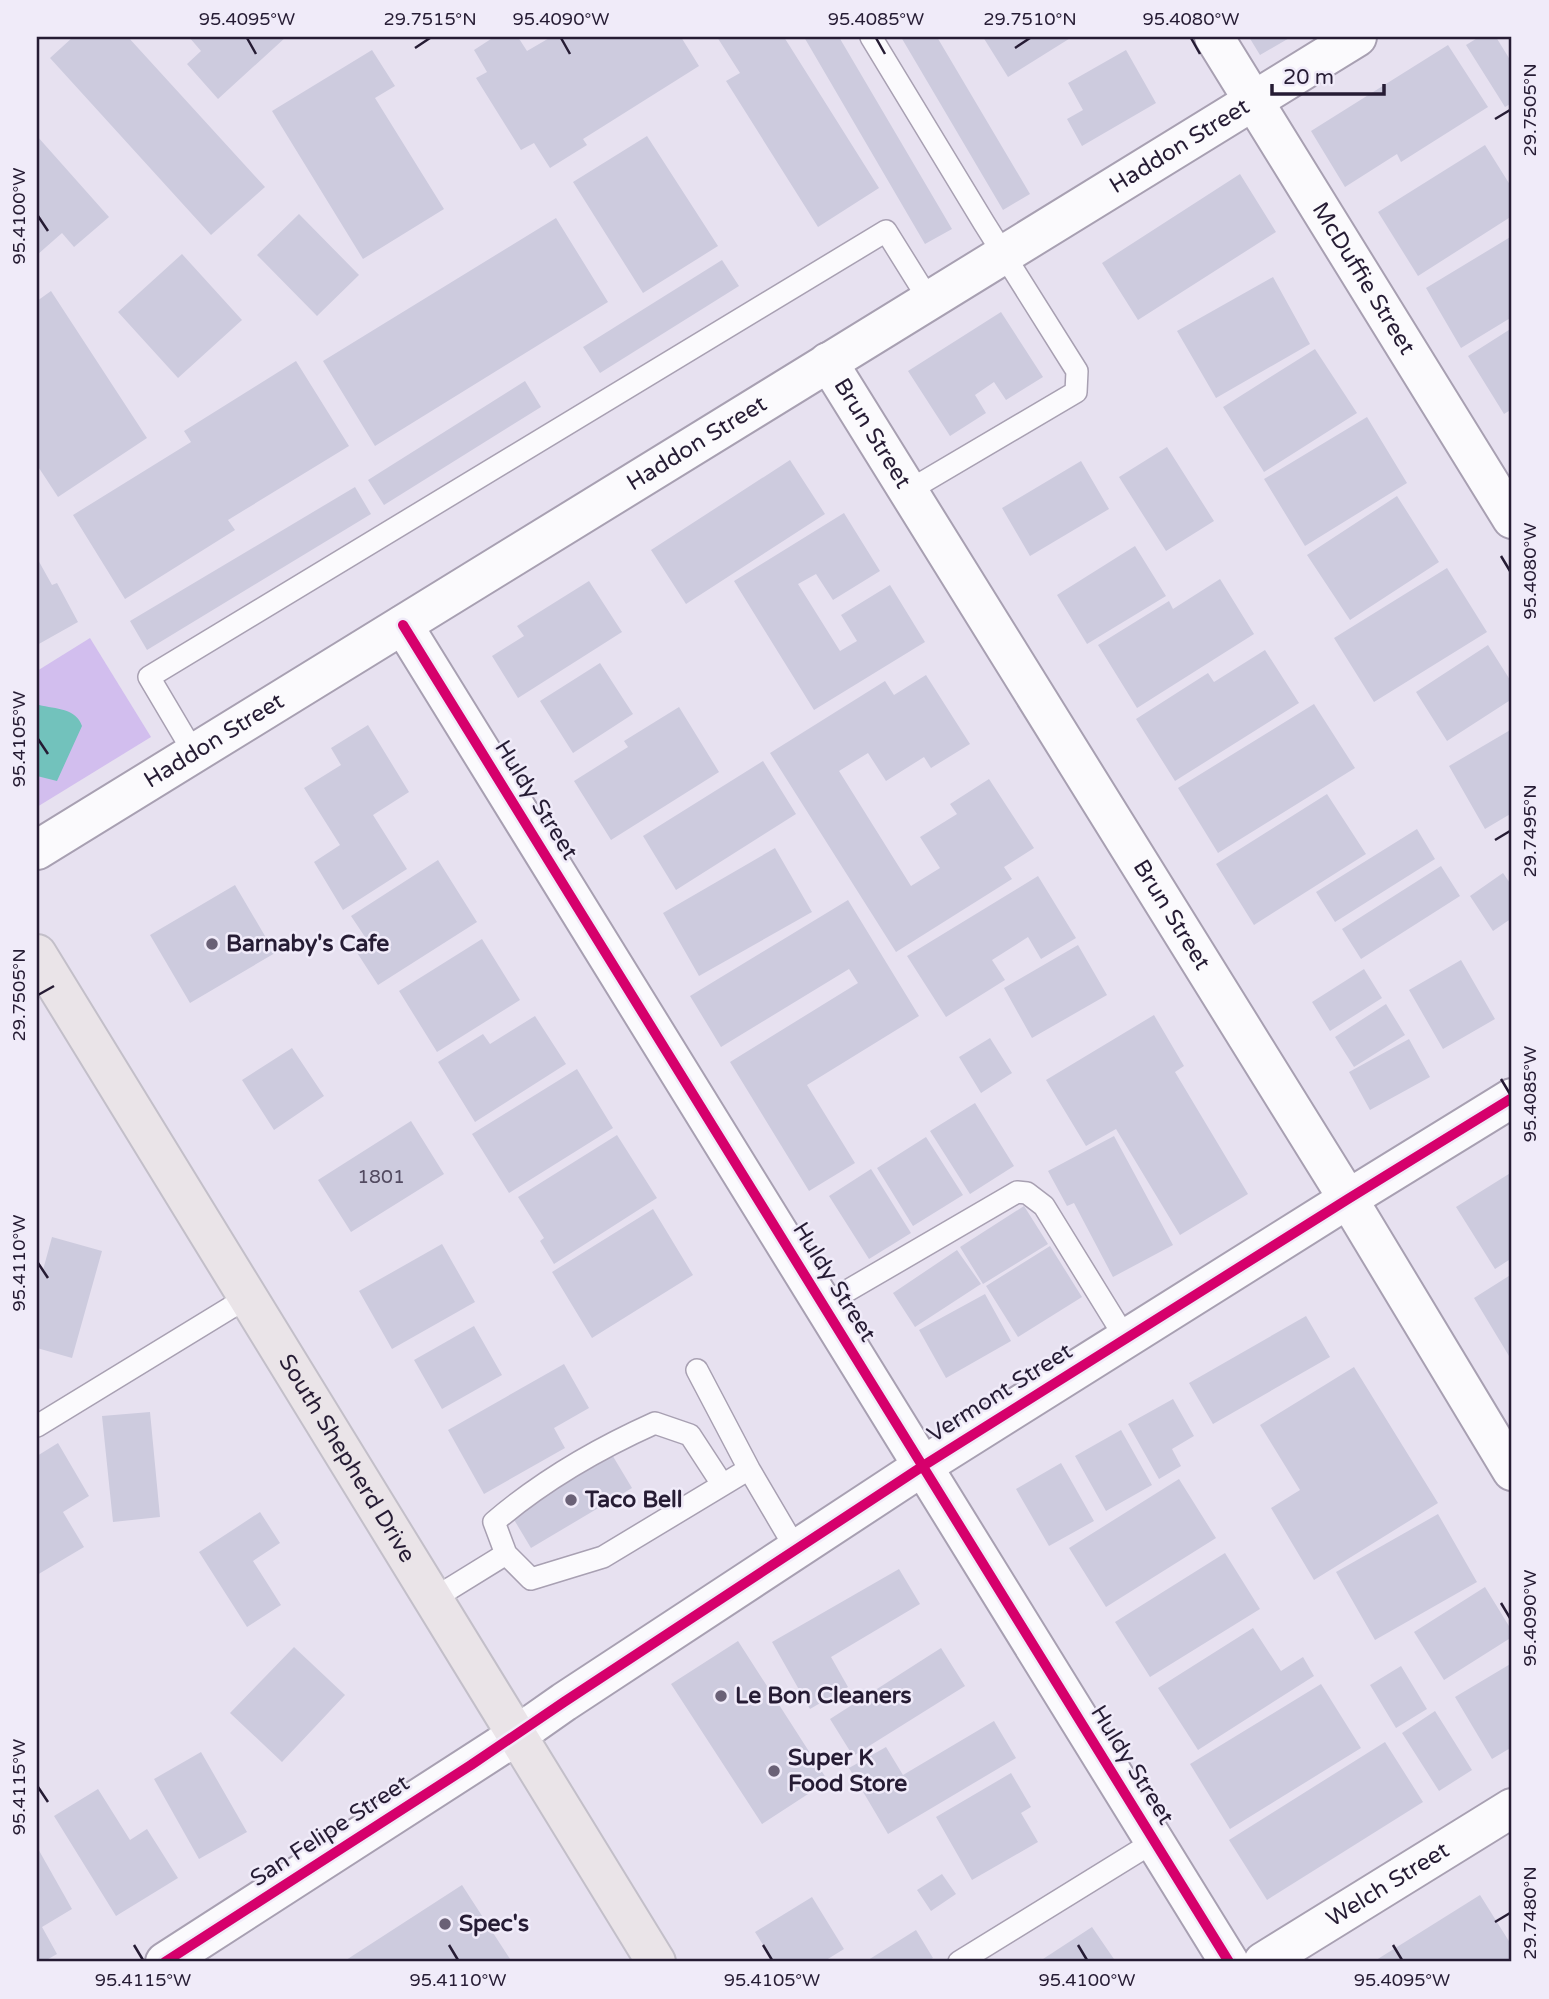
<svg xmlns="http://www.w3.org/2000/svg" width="1549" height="1999" font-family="'Varela Round',sans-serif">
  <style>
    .green { fill: #d2beee }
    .water { fill: #72c2bc }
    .building { fill: #cdcbde }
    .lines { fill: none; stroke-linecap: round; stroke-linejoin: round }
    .service-casing { stroke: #a8a0b2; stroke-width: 24 }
    .minor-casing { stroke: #a8a0b2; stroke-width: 42 }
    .tertiary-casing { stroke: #a8a0b2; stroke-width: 42 }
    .primary-casing { stroke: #c3bfc9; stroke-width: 42 }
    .service { stroke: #fbfafd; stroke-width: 21 }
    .minor { stroke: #fbfafd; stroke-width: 38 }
    .tertiary { stroke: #fbfafd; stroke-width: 38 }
    .primary { stroke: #eae4e8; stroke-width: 38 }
    .cycleway-casing { stroke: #f0ebf9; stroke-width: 15 }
    .cycleway { stroke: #d6006c; stroke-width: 10 }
    .ticks { fill: none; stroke: #261c34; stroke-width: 2.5 }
    .poi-dot { fill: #6a6176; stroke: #f0ebf9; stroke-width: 2.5 }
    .labels { text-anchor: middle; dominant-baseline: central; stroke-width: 5; stroke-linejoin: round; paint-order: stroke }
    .number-label { font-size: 19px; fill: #524a60 }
    .street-label { font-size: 23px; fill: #261c34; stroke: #f0ebf9 }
    .poi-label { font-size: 23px; font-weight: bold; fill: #261c34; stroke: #f0ebf9; text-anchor: start }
    .neatline { fill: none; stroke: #261c34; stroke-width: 2.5 }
    .ticks-label { font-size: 18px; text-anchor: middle; fill: #261c34 }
  </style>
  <rect width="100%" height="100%" fill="#e7e1f0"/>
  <!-- green -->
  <path class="green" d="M90 638 151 737 37 807V671Z"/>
  <!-- water -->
  <path class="water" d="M39 705C56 709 76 708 82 726L57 781 37 776V706Z"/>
  <!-- building -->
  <path class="building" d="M73 37H128L265 187 211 235 50 58Z
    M189 37H286L218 99 187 64 201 51Z
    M494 37H518L527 51 551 37H681L699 66 583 139 587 145 550 168 534 143 521 150 476 78 487 72 474 50Z
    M717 37H784L879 188 818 227 726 81 740 73Z
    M804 37H839L952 229 925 244Z
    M901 37H937L1030 194 1003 210Z
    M983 37H1072L1008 77Z
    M1249 37H1291L1260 55Z
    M1479 37H1496L1512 63V103L1505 107 1466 45Z
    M1448 45 1488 107 1401 162 1397 154 1345 187 1311 131Z
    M372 50 395 86 375 98 444 209 363 259 272 111Z
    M1126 50 1156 103 1082 146 1067 119 1083 110 1068 83Z
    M37 136 109 217 74 247 62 233 37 255Z
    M647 136 718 246 643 293 573 182Z
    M1485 145 1512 188V216L1418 276 1378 212Z
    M1240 174 1276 232 1138 320 1102 263Z
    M299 214 359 275 317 316 257 255Z
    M556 218 608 302 375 446 323 361Z
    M1512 236V317L1461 348 1426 288Z
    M182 254 242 320 178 378 118 312Z
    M722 260 739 286 600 373 583 347Z
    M1273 277 1310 344 1216 398 1177 331Z
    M51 291 147 438 58 497 37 465V301Z
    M1001 312 1043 377 1006 400 994 382 975 395 986 413 950 436 908 371Z
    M1512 328V409L1504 414 1468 356Z
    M1315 349 1357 413 1264 472 1223 407Z
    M296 361 349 446 228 520 235 530 125 599 73 515 191 442 184 431Z
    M525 381 541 407 384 505 368 480Z
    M1367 417 1407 483 1305 546 1264 479Z
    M1167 447 1214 521 1166 551 1119 477Z
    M790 460 825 514 686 604 651 550Z
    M1081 461 1109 509 1030 556 1002 508Z
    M355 487 371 514 147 650 130 621Z
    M1397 496 1439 562 1350 620 1307 555Z
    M844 513 880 571 833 600 816 574 798 584 840 651 857 641 841 615 890 585 925 642 814 710 734 581Z
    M1135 546 1166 596 1087 644 1057 595Z
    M37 558 52 585 57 583 78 622 37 645Z
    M1447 568 1487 632 1374 702 1334 638Z
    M1220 579 1254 634 1137 708 1098 645 1169 601 1173 609Z
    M589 581 622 632 518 698 492 656 524 636 517 626Z
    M1488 645 1512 683V699L1447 741 1416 692Z
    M1265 650 1299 703 1175 781 1136 719 1208 673 1214 682Z
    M600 663 633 714 573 753 540 701Z
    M926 675 970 744 931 768 924 757 886 781 868 753 839 771 911 886 940 868 920 837 957 814 950 804 989 779 1034 848 1004 867 1012 879 896 952 770 753 885 681 894 695Z
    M1314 704 1355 768 1218 853 1178 788Z
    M679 707 719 772 611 840 574 781 628 747 624 741Z
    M368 725 409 792 373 815 407 869 343 910 314 862 340 845 304 788 341 765 331 748Z
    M1512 729V813L1485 829 1449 766Z
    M763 761 796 814 676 890 643 836Z
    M1327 794 1366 854 1254 925 1216 864Z
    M1417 829 1435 859 1335 922 1316 892Z
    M775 848 812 912 699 976 663 913Z
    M438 860 477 922 378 985 352 945 365 937 351 916Z
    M1441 866 1460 896 1361 959 1342 929Z
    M1503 873 1512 886V918L1493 931 1470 896Z
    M1038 876 1076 938 1041 959 1028 937 992 960 1005 980 946 1017 907 956Z
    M235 885 275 953 190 1003 150 935Z
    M848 900 919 1016 807 1085 855 1163 809 1191 730 1062 858 983 849 969 721 1047 690 996Z
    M482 939 520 1000 437 1052 399 991Z
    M1078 945 1107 995 1032 1038 1004 988Z
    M1461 960 1495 1019 1443 1049 1409 990Z
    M1364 969 1382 998 1330 1031 1312 1002Z
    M1386 1004 1405 1035 1354 1067 1335 1037Z
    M1154 1015 1184 1066 1175 1072 1248 1194 1180 1235 1116 1129 1086 1146 1046 1080Z
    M535 1016 566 1064 475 1122 438 1062 483 1034 490 1044Z
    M990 1038 1012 1073 981 1093 959 1057Z
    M1409 1039 1430 1077 1370 1110 1349 1072Z
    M292 1048 324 1096 274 1130 242 1080Z
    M577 1069 613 1128 509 1193 472 1134Z
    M975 1103 1014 1166 970 1194 930 1131Z
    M411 1121 444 1174 351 1232 318 1180Z
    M617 1135 657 1198 554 1264 540 1241 544 1238 518 1197Z
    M1114 1136 1173 1245 1113 1277 1074 1203 1067 1206 1048 1171Z
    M926 1137 963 1195 913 1226 877 1168Z
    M871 1169 911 1233 869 1259 829 1196Z
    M1512 1172V1258L1495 1269 1456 1207Z
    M1024 1206 1048 1244 983 1284 960 1247Z
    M653 1209 693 1275 592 1338 552 1272Z
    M52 1237 102 1251 72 1358 37 1348V1269L43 1270Z
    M442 1244 475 1302 392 1349 359 1291Z
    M1050 1246 1082 1297 1018 1337 986 1286Z
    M957 1250 981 1284 915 1327 893 1293Z
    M1512 1274V1361L1474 1298Z
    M985 1294 1011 1341 946 1378 919 1330Z
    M1306 1316 1330 1357 1213 1424 1189 1383Z
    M474 1326 502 1375 442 1409 414 1360Z
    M564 1364 589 1408 554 1428 565 1448 484 1494 448 1430Z
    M1354 1367 1438 1503 1314 1580 1271 1508 1300 1490 1260 1425Z
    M1173 1399 1194 1436 1172 1449 1181 1466 1159 1479 1128 1424Z
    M150 1412 160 1517 113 1522 102 1416Z
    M1121 1430 1152 1485 1106 1511 1075 1456Z
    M58 1443 89 1496 63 1512 84 1547 37 1575V1456Z
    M611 1453 632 1488 531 1548 510 1513Z
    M1061 1463 1094 1521 1049 1546 1016 1489Z
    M1179 1479 1216 1538 1106 1607 1069 1548Z
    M260 1512 280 1543 253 1561 281 1605 247 1627 199 1552Z
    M1438 1514 1477 1582 1375 1640 1336 1572Z
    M1225 1553 1260 1609 1150 1677 1115 1622Z
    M899 1569 920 1604 831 1657 848 1687 810 1709 772 1642Z
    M1485 1587 1512 1631V1637L1444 1680 1414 1632Z
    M1253 1628 1281 1671 1303 1657 1314 1676 1198 1750 1158 1688Z
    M738 1641 828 1781 762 1824 671 1684Z
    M294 1647 345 1695 282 1762 230 1713Z
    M941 1648 965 1686 853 1756 830 1719Z
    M1512 1663V1747L1492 1759 1455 1697Z
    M1401 1666 1427 1709 1396 1728 1370 1685Z
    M1321 1684 1361 1748 1230 1829 1190 1764Z
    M1435 1711 1472 1770 1439 1791 1402 1733Z
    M994 1721 1016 1758 888 1834 849 1768 886 1747 903 1775Z
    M1385 1742 1423 1802 1267 1900 1229 1840Z
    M201 1752 247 1832 199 1859 154 1779Z
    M1011 1773 1031 1807 1021 1813 1038 1842 972 1880 936 1817Z
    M98 1789 130 1840 147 1829 178 1878 116 1916 54 1816Z
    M37 1847 72 1909 42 1927 57 1954 43 1962H37Z
    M942 1874 956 1894 931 1911 917 1890Z
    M462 1885 512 1962H343Z
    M1480 1895 1512 1946V1958L1506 1962H1373Z
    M812 1897 844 1949 823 1962H774L755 1932Z
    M1092 1927 1116 1962H1045L1043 1959Z
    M916 1930 933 1958 926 1962H865Z"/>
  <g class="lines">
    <defs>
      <path id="service" d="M871 37 984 223 1077 371 1076 392 908 491
        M194 753 149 677 886 231 929 300
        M823 1305 1017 1192 1027 1193 1044 1206 1126 1339
        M37 1426 248 1297
        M749 1469 796 1549
        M506 1554 494 1522C542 1481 597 1449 655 1423L690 1435 722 1484
        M433 1599 506 1554 531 1579 603 1557 749 1469 697 1370
        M959 1962 1155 1841"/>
      <g id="minor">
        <path id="s1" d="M1214 37 1512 519"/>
        <path id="s2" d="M828 362 1348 1199 1512 1471"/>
        <path d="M403 625 1229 1962"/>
        <path id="s3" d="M37 850 1357 37"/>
        <path d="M517 1735 564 1702 923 1466 1348 1199 1512 1098"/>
      </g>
      <g id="tertiary">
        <path d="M165 1962 517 1735"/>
        <path id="s4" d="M1263 1962 1512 1808"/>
      </g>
      <g id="primary">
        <path id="s5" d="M37 954 656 1962"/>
      </g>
    </defs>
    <!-- service casing -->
    <use href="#service" class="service-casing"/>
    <!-- minor casing -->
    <use href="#minor" class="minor-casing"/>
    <!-- tertiary casing -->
    <use href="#tertiary" class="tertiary-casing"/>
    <!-- primary casing -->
    <use href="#primary" class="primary-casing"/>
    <!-- service -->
    <use href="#service" class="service"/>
    <!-- minor -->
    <use href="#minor" class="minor"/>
    <!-- tertiary -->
    <use href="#tertiary" class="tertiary"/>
    <!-- primary -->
    <use href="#primary" class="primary"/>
    <defs>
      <path id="cycleway" d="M403 625 1229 1962
        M165 1962 471 1765 564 1702 923 1466 1348 1199 1512 1098"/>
    </defs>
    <!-- cycleway casing -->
    <use href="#cycleway" class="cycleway-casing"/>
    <!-- cycleway -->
    <use href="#cycleway" class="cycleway"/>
  </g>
  <!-- ticks -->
  <path class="ticks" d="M247 38 256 54M561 38 570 54M876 38 885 54M1191 38 1200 54M415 48 430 38M1015 48 1030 38M1495 119 1510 110M38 216 48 231M1501 556 1510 571M38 739 48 754M1495 840 1510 831M38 995 54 986M1501 1079 1510 1094M38 1263 48 1278M1501 1603 1510 1618M38 1787 48 1802M1495 1922 1510 1913M134 1945 143 1960M449 1945 458 1960M763 1945 772 1960M1078 1945 1087 1960M1393 1945 1402 1960"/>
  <!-- markers -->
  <g class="poi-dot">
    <circle cx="212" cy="944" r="7"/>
    <circle cx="571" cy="1500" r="7"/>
    <circle cx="721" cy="1696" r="7"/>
    <circle cx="774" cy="1771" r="7"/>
    <circle cx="445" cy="1924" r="7"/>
  </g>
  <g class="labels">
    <!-- number labels -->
    <g class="number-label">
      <text x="381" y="1177">1801</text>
    </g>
    <!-- street labels -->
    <g class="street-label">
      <text stroke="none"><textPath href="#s3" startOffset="1342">Haddon Street</textPath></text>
      <text stroke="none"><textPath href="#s1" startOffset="284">McDuffie Street</textPath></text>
      <text stroke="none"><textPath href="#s2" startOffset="84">Brun Street</textPath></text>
      <text stroke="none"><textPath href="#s3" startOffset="775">Haddon Street</textPath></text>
      <text stroke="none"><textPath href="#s3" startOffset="208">Haddon Street</textPath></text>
      <text transform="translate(536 800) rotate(58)">Huldy Street</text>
      <text stroke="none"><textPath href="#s2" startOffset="651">Brun Street</textPath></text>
      <text transform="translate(834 1282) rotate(58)">Huldy Street</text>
      <text transform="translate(1000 1393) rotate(-32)">Vermont Street</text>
      <text stroke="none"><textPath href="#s5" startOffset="592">South Shepherd Drive</textPath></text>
      <text transform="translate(1132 1765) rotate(58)">Huldy Street</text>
      <text transform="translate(330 1831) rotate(-33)">San Felipe Street</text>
      <text stroke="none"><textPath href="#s4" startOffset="147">Welch Street</textPath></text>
    </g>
    <!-- poi labels -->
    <g class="poi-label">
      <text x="226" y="944">Barnaby's Cafe</text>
      <text x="585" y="1500">Taco Bell</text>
      <text x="735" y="1696">Le Bon Cleaners</text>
      <text x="788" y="1758">Super K<tspan x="788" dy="26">Food Store</tspan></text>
      <text x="459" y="1924">Spec's</text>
    </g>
  </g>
  <!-- border -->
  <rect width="1549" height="1999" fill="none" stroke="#f0ebf9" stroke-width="77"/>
  <!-- scale -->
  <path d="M1272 84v10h112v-10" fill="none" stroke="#261c34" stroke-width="3.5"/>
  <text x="1283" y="84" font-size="21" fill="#261c34" stroke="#f0ebf9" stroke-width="5" paint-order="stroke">20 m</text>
  <rect x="38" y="38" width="1472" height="1922" class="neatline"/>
  <g class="ticks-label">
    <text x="247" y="25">95.4095°W</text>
    <text x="430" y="25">29.7515°N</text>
    <text x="561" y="25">95.4090°W</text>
    <text x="876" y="25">95.4085°W</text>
    <text x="1030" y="25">29.7510°N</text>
    <text x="1191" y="25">95.4080°W</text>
    <text transform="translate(1530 110) rotate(-90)" y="6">29.7505°N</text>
    <text transform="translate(19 216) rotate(-90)" y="6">95.4100°W</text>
    <text transform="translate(1530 571) rotate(-90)" y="6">95.4080°W</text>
    <text transform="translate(19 739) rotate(-90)" y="6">95.4105°W</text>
    <text transform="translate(1530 831) rotate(-90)" y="6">29.7495°N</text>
    <text transform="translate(19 995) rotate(-90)" y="6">29.7505°N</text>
    <text transform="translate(1530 1094) rotate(-90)" y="6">95.4085°W</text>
    <text transform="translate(19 1263) rotate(-90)" y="6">95.4110°W</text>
    <text transform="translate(1530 1618) rotate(-90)" y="6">95.4090°W</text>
    <text transform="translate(19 1787) rotate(-90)" y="6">95.4115°W</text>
    <text transform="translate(1530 1913) rotate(-90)" y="6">29.7480°N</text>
    <text x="143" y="1986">95.4115°W</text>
    <text x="458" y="1986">95.4110°W</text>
    <text x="772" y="1986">95.4105°W</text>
    <text x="1087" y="1986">95.4100°W</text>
    <text x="1402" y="1986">95.4095°W</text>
  </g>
</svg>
